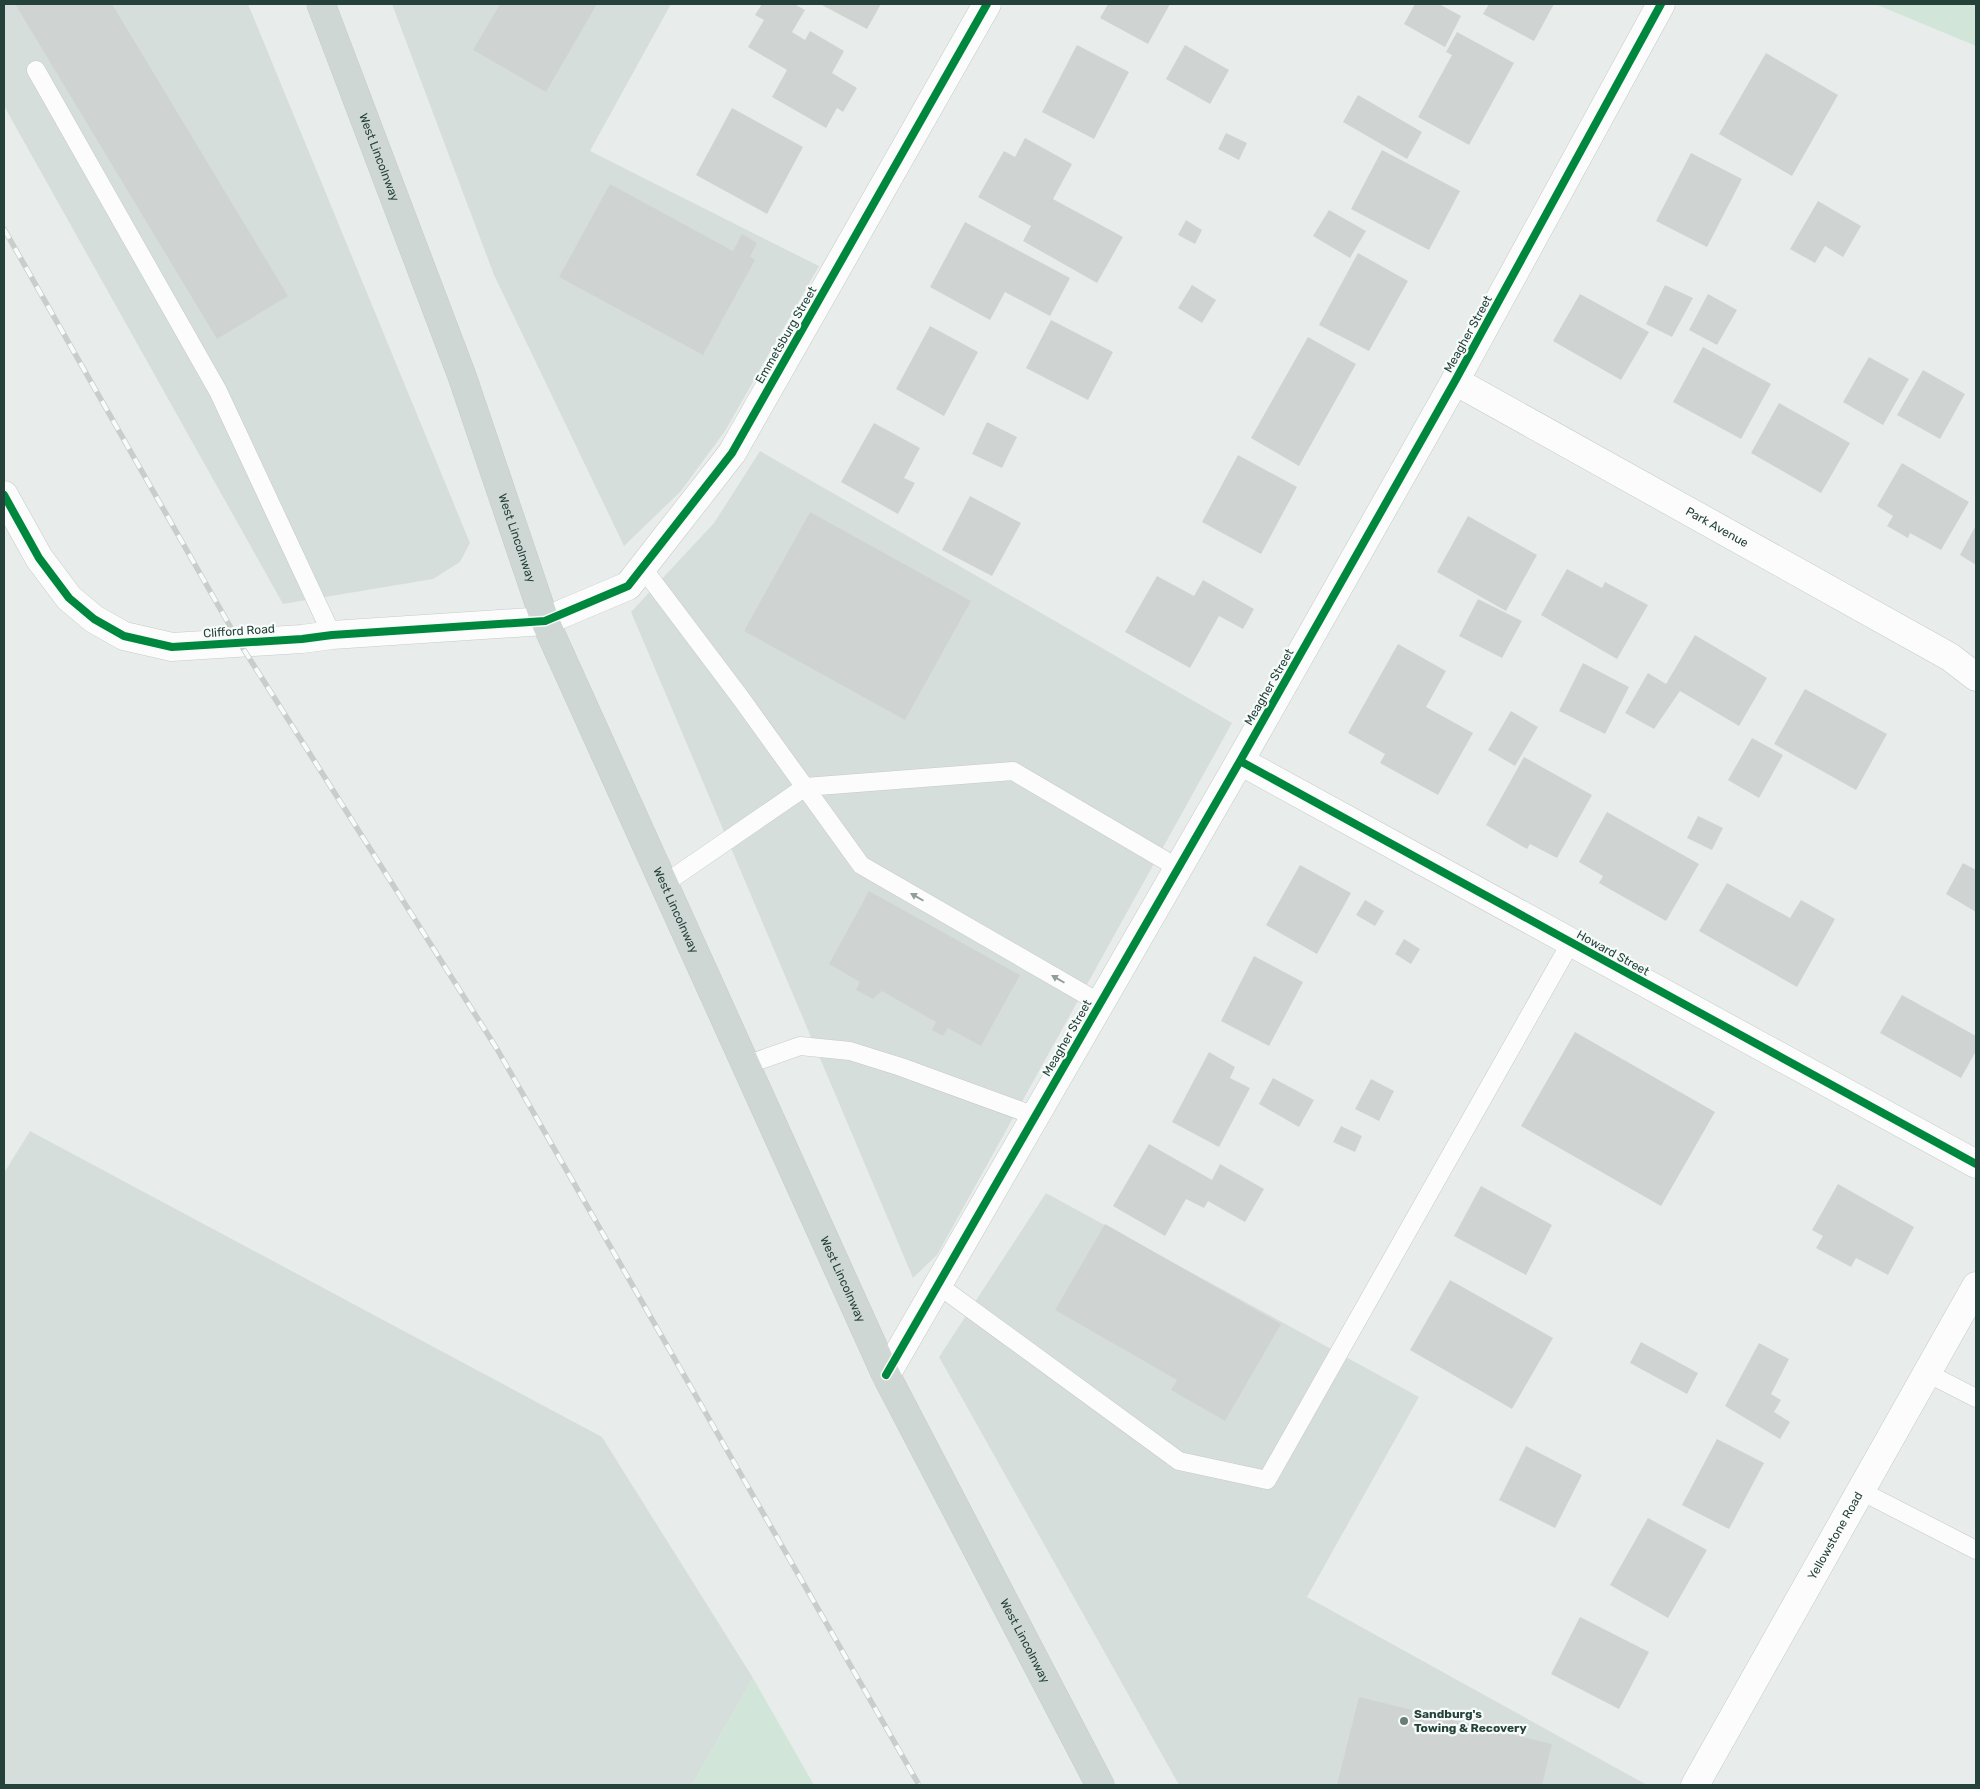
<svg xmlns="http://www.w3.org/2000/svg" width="1980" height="1789" font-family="Rubik,sans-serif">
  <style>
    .built { fill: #d6dedb }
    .green { fill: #d1e6d8 }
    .building { fill: #cfd4d2 }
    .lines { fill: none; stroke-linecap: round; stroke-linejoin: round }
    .service-casing { stroke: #c5cac8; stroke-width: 19 }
    .minor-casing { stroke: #c5cac8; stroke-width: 29 }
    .tertiary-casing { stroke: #c5cac8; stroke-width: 29 }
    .primary-casing { stroke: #c3ccc9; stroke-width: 29 }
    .service { stroke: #fcfcfc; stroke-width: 18 }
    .minor { stroke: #fcfcfc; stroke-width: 28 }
    .tertiary { stroke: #fcfcfc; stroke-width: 28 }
    .primary { stroke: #cfd7d5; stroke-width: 28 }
    .rail-casing { stroke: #c9cdcc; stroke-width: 5.5 }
    .rail { stroke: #f7fbf9; stroke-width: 4; stroke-dasharray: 11; stroke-linecap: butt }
    .cycleway-casing { stroke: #f7fbf9; stroke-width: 11 }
    .cycleway { stroke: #00873e; stroke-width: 8 }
    .oneway { fill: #909f9b }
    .poi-dot { fill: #697e78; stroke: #f7fbf9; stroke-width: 2 }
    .labels { text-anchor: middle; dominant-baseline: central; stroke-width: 4.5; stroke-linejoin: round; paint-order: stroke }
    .street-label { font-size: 12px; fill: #24423a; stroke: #f7fbf9 }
    .poi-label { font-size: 12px; font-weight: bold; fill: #24423a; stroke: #f7fbf9; text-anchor: start }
  </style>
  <rect width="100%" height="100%" fill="#e8edeb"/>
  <!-- built -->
  <path class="built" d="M4 4H248L470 543 460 562 433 579 283 604 4 106Z
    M392 4H671L590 151 819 266 725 431 681 491 624 546 494 275Z
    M760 451 1232 723 937 1255 913 1278 631 612 714 523Z
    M30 1131 602 1437 753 1678 692 1785H4V1173Z
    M1046 1193 1419 1397 1307 1597 1647 1785H1179L939 1357Z"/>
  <!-- green -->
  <path class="green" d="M1875 4H1976V46Z
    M753 1678 814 1785H692Z"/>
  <!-- building -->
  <path class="building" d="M15 4H112L288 296 217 339Z
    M500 4H597L546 92 473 50Z
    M762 4H794L805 10 792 32 805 40 810 31 844 51 832 73 857 88 843 112 837 108 826 128 772 97 787 70 748 47 764 20 755 15Z
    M820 4H881L867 29Z
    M1108 4H1170L1148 44 1100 18Z
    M1415 4H1439L1461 16 1445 47 1404 24Z
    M1489 4H1554L1534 41 1483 14Z
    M1457 32 1514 63 1469 145 1418 117 1452 55 1446 52Z
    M1077 45 1129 72 1094 139 1042 112Z
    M1185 45 1229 70 1210 104 1166 79Z
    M1766 53 1838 95 1792 176 1719 134Z
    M1358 95 1422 132 1407 159 1343 122Z
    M732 108 803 147 767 214 696 175Z
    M1226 133 1247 143 1239 160 1218 149Z
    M1025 138 1072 164 1053 199 1123 237 1097 283 1023 241 1031 226 978 197 1004 151 1015 157Z
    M1382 150 1460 191 1429 250 1351 209Z
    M1691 153 1742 179 1707 247 1656 221Z
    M610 184 733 251 742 234 757 243 750 257 755 260 703 355 559 277Z
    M1818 201 1861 226 1843 257 1825 246 1815 263 1790 249Z
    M1329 210 1366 231 1350 258 1313 236Z
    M1186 220 1202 230 1195 244 1178 235Z
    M965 222 1070 278 1050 316 1005 292 990 320 930 287Z
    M1358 253 1408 281 1369 351 1319 325Z
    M1192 285 1216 300 1202 323 1178 308Z
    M1665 285 1693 298 1672 337 1646 324Z
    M1580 294 1649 332 1621 380 1553 341Z
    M1708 294 1737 310 1717 345 1689 330Z
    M1051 320 1113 352 1088 400 1026 368Z
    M930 326 978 352 944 416 896 389Z
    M1308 337 1356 364 1299 466 1251 438Z
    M1703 347 1771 384 1741 439 1673 402Z
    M1869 357 1909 379 1883 425 1843 402Z
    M1923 370 1965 394 1940 439 1897 415Z
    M1779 403 1850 443 1821 493 1751 453Z
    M987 422 1017 437 1002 468 972 454Z
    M874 423 920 448 904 478 915 483 898 514 841 482Z
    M1238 455 1297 487 1261 554 1202 522Z
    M1902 463 1969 502 1941 550 1910 533 1908 538 1887 526 1893 516 1877 506Z
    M970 496 1021 523 992 576 942 550Z
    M810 512 971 601 905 720 744 631Z
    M1468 516 1537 555 1506 611 1437 572Z
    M1976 525V565L1960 555Z
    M1567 569 1602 588 1605 582 1648 605 1617 659 1541 615Z
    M1157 576 1194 596 1203 580 1254 609 1243 629 1219 616 1190 668 1125 632Z
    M1478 599 1522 621 1502 658 1459 636Z
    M1695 635 1767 678 1739 726 1680 691 1654 729 1625 713 1648 673 1666 684Z
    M1398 644 1446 671 1426 707 1473 733 1438 795 1380 763 1385 754 1348 733Z
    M1583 663 1629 687 1605 734 1559 711Z
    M1805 689 1887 734 1856 790 1774 744Z
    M1511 711 1538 727 1515 766 1488 750Z
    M1752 738 1783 755 1759 798 1728 780Z
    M1524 757 1592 795 1557 858 1530 844 1527 849 1486 825Z
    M1607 812 1699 864 1666 921 1599 883 1603 876 1579 862Z
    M1698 816 1723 828 1712 850 1687 838Z
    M1963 863 1976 870V912L1946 894Z
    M1300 865 1351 893 1317 954 1266 925Z
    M1727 883 1790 918 1801 900 1835 919 1797 987 1699 931Z
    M869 891 1020 975 981 1046 948 1028 943 1036 932 1030 936 1022 882 991 873 999 856 990 860 982 829 964Z
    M1365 900 1384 911 1375 926 1356 915Z
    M1404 939 1420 949 1411 964 1395 954Z
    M1254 956 1303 982 1269 1046 1221 1021Z
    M1902 995 1976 1036V1051L1961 1078 1880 1033Z
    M1575 1032 1715 1112 1661 1206 1521 1126Z
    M1209 1052 1235 1067 1230 1078 1250 1088 1219 1147 1172 1122Z
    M1273 1078 1314 1100 1299 1127 1259 1104Z
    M1371 1079 1394 1091 1379 1121 1355 1109Z
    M1341 1126 1362 1136 1355 1152 1333 1142Z
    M1149 1144 1212 1180 1220 1164 1264 1189 1245 1222 1208 1201 1204 1208 1186 1199 1165 1236 1113 1206Z
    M1838 1184 1914 1227 1888 1275 1856 1258 1851 1267 1816 1248 1823 1236 1812 1230Z
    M1481 1186 1552 1225 1526 1275 1454 1236Z
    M1105 1224 1281 1324 1225 1421 1171 1390 1177 1380 1055 1310Z
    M1450 1280 1553 1338 1512 1409 1410 1350Z
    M1641 1342 1698 1373 1687 1394 1630 1363Z
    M1759 1343 1789 1359 1771 1394 1781 1400 1774 1412 1790 1422 1780 1439 1725 1406Z
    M1717 1439 1764 1463 1729 1529 1682 1505Z
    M1526 1446 1582 1475 1555 1528 1499 1500Z
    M1648 1518 1707 1550 1668 1618 1610 1585Z
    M1580 1617 1649 1652 1619 1709 1551 1674Z
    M1359 1697 1552 1744 1542 1785H1337Z"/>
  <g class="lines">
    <defs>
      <path id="service" d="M36 70 218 391 332 635
        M642 567 740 697 861 865 1100 1003
        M664 884 805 787 1013 771 1178 868
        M746 1065 800 1046 850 1051 901 1067 1035 1116
        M938 1285 1179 1461 1267 1480 1571 942
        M1927 1373 1976 1398
        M1861 1491 1976 1550"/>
      <g id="minor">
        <path id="s1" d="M1455 381 1950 657 1976 677"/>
        <path d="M4 495 39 558 69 598 94 619 124 636 172 647 302 639 332 635 545 621 628 586 732 453 987 4"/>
        <path d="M1240 761 1976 1164"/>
        <path d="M886 1375 1240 761 1455 381 1661 4"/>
      </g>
      <g id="tertiary">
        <path id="s2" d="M1695 1785 1976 1286"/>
      </g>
      <g id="primary">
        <path id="s3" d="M321 4 462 376 545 621 886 1375 1100 1785"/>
      </g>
    </defs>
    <!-- service casing -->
    <use href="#service" class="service-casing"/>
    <!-- minor casing -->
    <use href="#minor" class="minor-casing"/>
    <!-- tertiary casing -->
    <use href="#tertiary" class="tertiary-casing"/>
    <!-- primary casing -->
    <use href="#primary" class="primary-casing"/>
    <!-- service -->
    <use href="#service" class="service"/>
    <!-- minor -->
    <use href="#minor" class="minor"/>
    <!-- tertiary -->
    <use href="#tertiary" class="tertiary"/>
    <!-- primary -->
    <use href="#primary" class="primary"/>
    <defs>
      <path id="rail" d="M4 229 239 642 497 1049 919 1785"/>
    </defs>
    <!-- rail casing -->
    <use href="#rail" class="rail-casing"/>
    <!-- rail -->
    <use href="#rail" class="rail"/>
    <defs>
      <path id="cycleway" d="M4 495 39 558 69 598 94 619 124 636 172 647 302 639 332 635 545 621 628 586 732 453 987 4
        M1240 761 1976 1164
        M886 1375 1240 761 1455 381 1661 4"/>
    </defs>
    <!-- cycleway casing -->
    <use href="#cycleway" class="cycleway-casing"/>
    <!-- cycleway -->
    <use href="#cycleway" class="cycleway"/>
  </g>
  <!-- one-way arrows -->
  <defs><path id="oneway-solid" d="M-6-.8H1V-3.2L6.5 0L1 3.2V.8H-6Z" transform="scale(1.25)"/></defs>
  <g class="oneway">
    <use href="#oneway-solid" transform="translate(917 897) rotate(-150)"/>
    <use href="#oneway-solid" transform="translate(1058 979) rotate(-150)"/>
  </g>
  <!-- markers -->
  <circle class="poi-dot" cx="1404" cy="1721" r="5"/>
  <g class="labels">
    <!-- street labels -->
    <g class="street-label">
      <text stroke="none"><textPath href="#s3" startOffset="164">West Lincolnway</textPath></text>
      <text transform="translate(1468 334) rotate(-61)">Meagher Street</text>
      <text transform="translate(786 335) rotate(-60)">Emmetsburg Street</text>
      <text stroke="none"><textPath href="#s1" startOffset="300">Park Avenue</textPath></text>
      <text stroke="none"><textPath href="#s3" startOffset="569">West Lincolnway</textPath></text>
      <text transform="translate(239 631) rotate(-4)">Clifford Road</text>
      <text transform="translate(1269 687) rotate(-60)">Meagher Street</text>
      <text stroke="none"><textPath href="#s3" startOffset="974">West Lincolnway</textPath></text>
      <text transform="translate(1613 953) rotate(29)">Howard Street</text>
      <text transform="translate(1067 1038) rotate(-60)">Meagher Street</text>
      <text stroke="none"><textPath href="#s3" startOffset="1379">West Lincolnway</textPath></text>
      <text stroke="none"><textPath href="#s2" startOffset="286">Yellowstone Road</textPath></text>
      <text stroke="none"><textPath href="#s3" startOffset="1784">West Lincolnway</textPath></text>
    </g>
    <!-- poi labels -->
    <g class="poi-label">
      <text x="1414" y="1714">Sandburg's<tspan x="1414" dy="14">Towing &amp; Recovery</tspan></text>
    </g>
  </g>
  <!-- border -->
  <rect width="1980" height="1789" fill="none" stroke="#24423a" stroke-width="10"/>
</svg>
